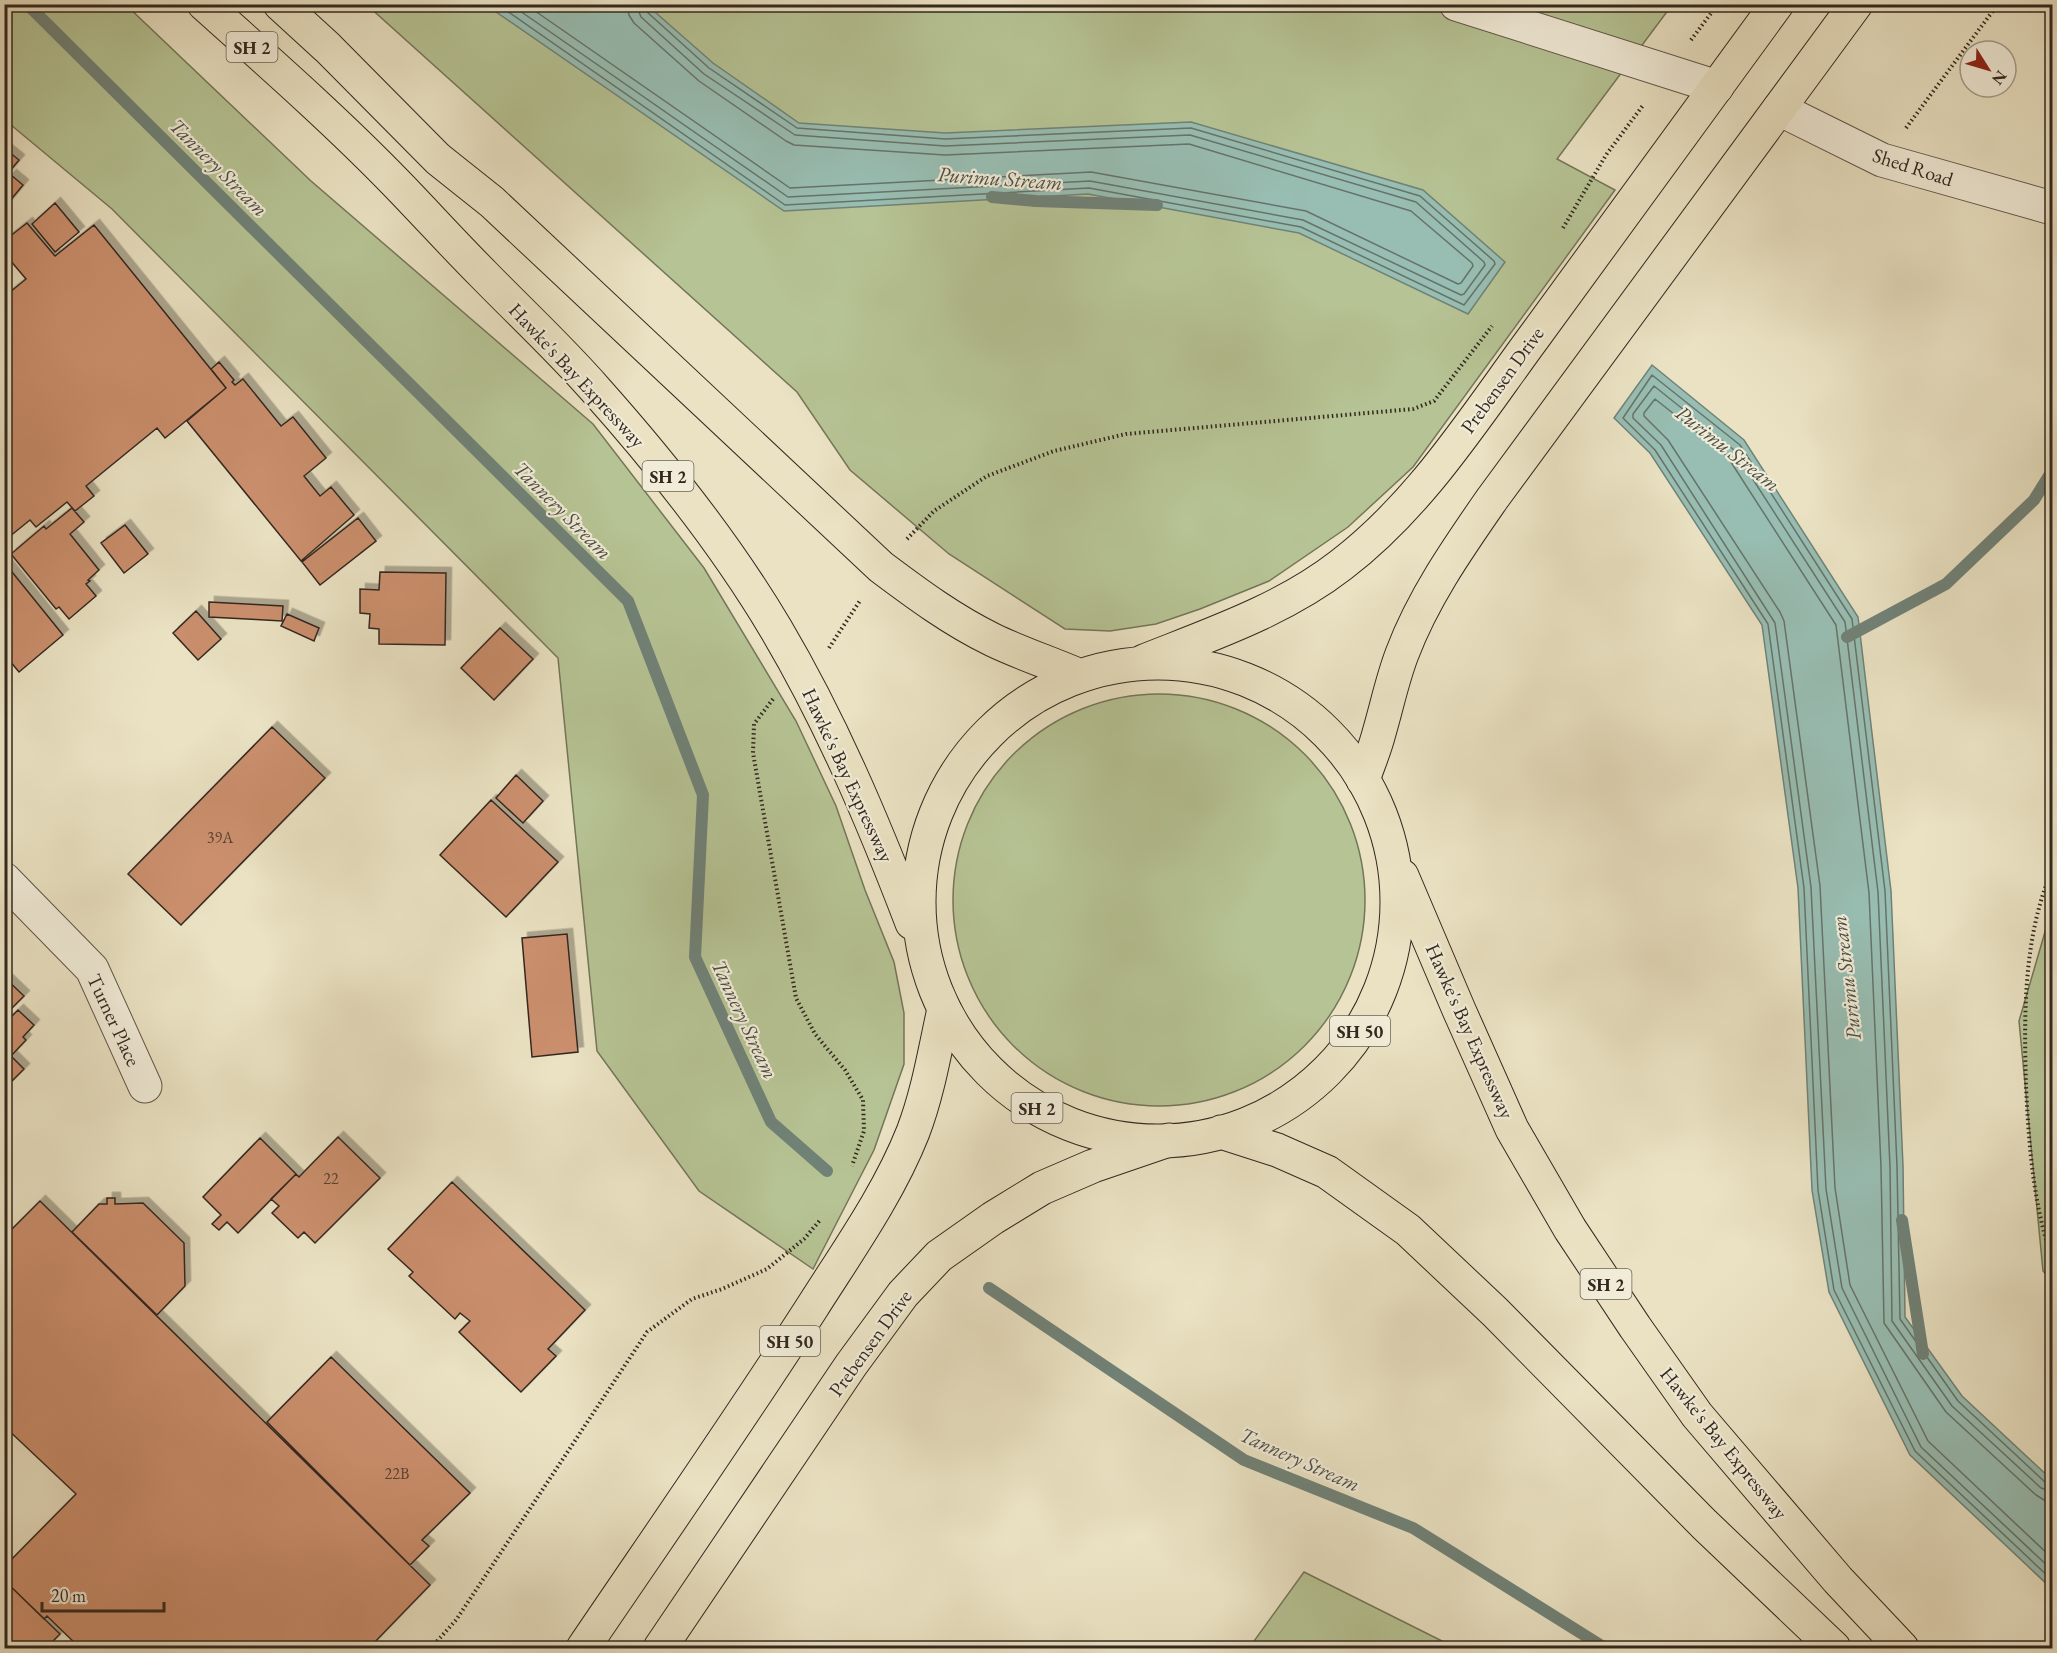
<svg xmlns="http://www.w3.org/2000/svg" width="2057" height="1653" font-family="'EB Garamond',serif">
  <style>
    .green { fill: #b6c394; stroke: #74765a; stroke-width: 1.5 }
    .water { fill: #98beb3; stroke: #708278; stroke-width: 1.5 }
    .lines { fill: none; stroke-linecap: round; stroke-linejoin: round }
    .shore { stroke: #66736a; stroke-width: 1.5 }
    .stream { stroke: #708278; stroke-width: 12 }
    .building { fill: #cb8f6d; stroke: #332820; stroke-width: 1.5; filter: url(#shadow) }
    .minor-casing { stroke: #615649; stroke-width: 35 }
    .major-casing { stroke: #332820; stroke-width: 35 }
    .highway-casing { stroke: #332820; stroke-width: 35 }
    .path { stroke: #332820; stroke-width: 4; stroke-dasharray: 1.5 3; stroke-linecap: butt }
    .minor { stroke: #f1ecd8; stroke-width: 33 }
    .major { stroke: #eae2c3; stroke-width: 33 }
    .highway { stroke: #eae2c3; stroke-width: 33 }
    .labels { text-anchor: middle; dominant-baseline: central; stroke-width: 4.5; stroke-linejoin: round; paint-order: stroke }
    .number-label { font-size: 16px; fill: #594233 }
    .shield { fill: #f1ecd8; stroke: #6c6357; stroke-width: 1.5 }
    .shield-label { font-size: 18px; font-weight: bold; fill: #332820 }
    .street-label { font-size: 20px; fill: #332820; stroke: #f1ecd8 }
    .water-label { font-size: 21px; font-style: italic; fill: #4c4e45; stroke: #f1ecd8 }
  </style>
  <defs>
    <filter id="shadow"><feDropShadow dx="5.5" dy="-5.5" stdDeviation="0" flood-color="#0004"/></filter>
  </defs>
  <rect width="100%" height="100%" fill="#eae2c3"/>
  <filter id="stains"><feTurbulence type="fractalNoise" baseFrequency=".00333" numOctaves="4"/><feColorMatrix values="0 0 0 0 .2 0 0 0 0 .09 0 0 0 0 .02 0 0 0 .5 -.17"/></filter>
  <radialGradient id="worn" r=".72"><stop offset=".6" stop-color="#630" stop-opacity="0"/><stop offset="1" stop-color="#630" stop-opacity=".3"/></radialGradient>
  <!-- green -->
  <path class="green" d="M4 5H126L311 181 593 424 704 568 796 721 836 806 865 890 894 962 904 1013V1064L874 1150 813 1269 699 1191 597 1051 558 658 112 209 5 120Z
    M367 5H1672L1557 159 1615 190 1413 467 1348 527 1269 581 1200 609 1156 624 1110 631 1065 629 949 554 850 470 797 392Z
    M953 900a206 206 0 1 1 412 0a206 206 0 1 1-412 0Z
    M2052 908V1281L2043 1271 2019 1021Z
    M1304 1572 1456 1648H1249Z"/>
  <!-- water -->
  <path class="water" d="M486 5H647L713 63 799 123 945 133 1191 122 1423 190 1505 262 1468 314 1299 233 1088 194 784 211Z
    M1652 365 1744 440 1858 617 1891 891 1903 1166 1905 1317 1962 1396 2052 1480V1589L1910 1455 1829 1292 1812 1190 1798 888 1762 625 1650 453 1614 418Z"/>
  <g class="lines">
    <!-- shore -->
    <path class="shore" d="M497 4 785 205 1089 188 1301 227 1464 305 1495 264 1494 261 1420 196 1191 128 945 139 797 128 709 68 646 11 644 4
      M510 4 788 197 1090 181 1303 220 1461 295 1464 294 1485 265 1484 262 1416 202 1190 135 945 146 795 135 704 74 641 17 636 4
      M525 4 790 188 1091 172 1306 211 1458 284 1461 283 1473 266 1472 263 1411 211 1189 144 945 155 794 145 786 141 699 81 634 23 629 15 627 4
      M2052 1484 2046 1483 1958 1401 1900 1319 1897 1166 1885 891 1852 619 1740 445 1652 375 1623 418 1655 450 1768 624 1804 888 1818 1190 1834 1290 1915 1451 2052 1580
      M2052 1492 2041 1488 1952 1406 1892 1321 1890 1167 1878 892 1845 622 1734 450 1654 386 1633 414V418L1661 445 1775 623 1811 887 1826 1189 1842 1288 1921 1447 2052 1570
      M2052 1501 2044 1500 2036 1495 1946 1412 1884 1323 1881 1167 1869 893 1836 625 1727 456 1655 399 1644 413V416L1668 440 1780 612 1784 621 1820 886 1835 1188 1850 1285 1928 1441 2052 1558"/>
    <!-- stream -->
    <path class="stream" d="M27 4 628 601 703 795 695 957 771 1122 827 1171
      M992 197 1036 201 1157 205
      M1847 637 1946 584 2034 500 2052 471
      M1902 1220 1923 1354
      M989 1288 1244 1460 1413 1528 1605 1648"/>
  </g>
  <!-- building -->
  <path class="building" d="M4 148 19 160 4 178Z
    M11 175 23 185 4 208V183Z
    M55 203 79 232 55 252 32 224Z
    M27 223 55 256 94 225 226 388 165 438 157 428 86 486 94 496 75 511 67 502 36 527 30 520 4 541V297L26 279 4 253V241Z
    M219 362 234 380 232 382 235 385 243 379 281 426 293 417 326 458 304 476 320 496 331 487 354 515 301 561 187 421 226 388 211 369Z
    M72 508 84 522 70 534 99 570 88 580 90 581 86 584 96 596 69 619 59 607 56 609 11 554 44 526 46 529Z
    M358 518 376 541 320 585 302 562Z
    M125 525 148 554 124 573 101 543Z
    M4 562 63 635 19 672 4 654Z
    M380 572 446 573 445 645 379 644V629L369 628 370 614 360 613V589L379 590Z
    M209 602 283 606 282 621 209 617Z
    M196 611 221 639 198 660 173 633Z
    M287 614 319 628 314 641 281 626Z
    M500 628 533 659 494 700 461 668Z
    M272 727 325 778 181 925 128 874Z
    M516 775 543 801 523 823 496 798Z
    M491 800 558 862 506 917 440 855Z
    M567 934 578 1052 532 1057 522 938Z
    M4 977 24 996 4 1016Z
    M18 1010 34 1025 23 1037 26 1040 11 1056 24 1069 4 1089V1017L8 1020Z
    M338 1137 380 1178 315 1243 304 1232 298 1238 272 1213 279 1206 271 1199 296 1174 299 1177Z
    M260 1138 296 1174 238 1233 227 1222 219 1230 212 1224 221 1215 203 1197Z
    M452 1182 585 1310 548 1349 556 1356 521 1392 459 1332 470 1321 460 1313 455 1319 409 1276 413 1272 388 1249Z
    M107 1198H115V1204L143 1203 184 1243 185 1286 157 1315 72 1232 99 1204H107Z
    M40 1201 430 1585 369 1648H80L47 1616 44 1619 4 1580V1567L76 1494 4 1426V1237Z
    M331 1357 470 1493 422 1540 429 1546 410 1565 267 1422Z
    M4 1580 60 1634 46 1648H4Z"/>
  <g class="lines">
    <defs>
      <path id="minor" d="M1456 4 1717 87
        M1779 109 1882 160 2052 208
        M4 879 92 969 145 1086"/>
      <path id="major" d="M1144 661C1212 634 1283 610 1341 565 1421 504 1475 417 1534 337 1615 226 1696 115 1777 4
        M1363 780C1368 765 1375 749 1379 733 1387 706 1392 680 1402 654 1423 598 1458 548 1492 499L1856 4
        M583 1648C659 1536 737 1424 811 1309 847 1252 888 1195 913 1132 928 1093 935 1050 944 1009
        M660 1648 851 1365 903 1294 939 1256 993 1218 1042 1188 1093 1166 1169 1140"/>
      <path id="highway" d="M204 4C270 63 337 122 398 185 427 215 455 246 484 275 521 313 560 349 595 389 661 463 725 543 776 629 831 722 873 821 912 923
        M280 4 328 48 438 159 492 202 881 567C917 594 952 620 993 640 1020 653 1050 663 1078 675
        M919 902a239 239 0 1 1 478 0a239 239 0 1 1-478 0Z
        M1402 876 1459 1010 1512 1129 1570 1229 1635 1327 1697 1415 1838 1580 1902 1648
        M1221 1132 1277 1150 1327 1172 1408 1230 1495 1312 1704 1524 1834 1648"/>
    </defs>
    <!-- minor casing -->
    <use href="#minor" class="minor-casing"/>
    <!-- major casing -->
    <use href="#major" class="major-casing"/>
    <!-- highway casing -->
    <use href="#highway" class="highway-casing"/>
    <!-- path -->
    <path class="path" d="M1691 40 1718 4
      M1906 128 1998 4
      M1563 228 1606 155 1644 104
      M907 539 934 511 987 476 1054 451 1126 434 1413 409 1434 401 1492 326
      M829 648 861 599
      M773 699 754 724 753 753 796 998 815 1034 845 1070 863 1100 864 1131 852 1166
      M2052 870C2023 938 2024 1015 2026 1087 2029 1146 2033 1203 2052 1259
      M431 1648 456 1620 647 1332 692 1299 722 1289 767 1269 804 1239 821 1219"/>
    <!-- minor -->
    <use href="#minor" class="minor"/>
    <!-- major -->
    <use href="#major" class="major"/>
    <!-- highway -->
    <use href="#highway" class="highway"/>
  </g>
  <g class="labels">
    <!-- number labels -->
    <g class="number-label">
      <text x="220" y="837">39A</text>
      <text x="331" y="1178">22</text>
      <text x="397" y="1473">22B</text>
    </g>
    <!-- shield labels -->
    <g class="shield">
      <rect x="226.5" y="32" width="51" height="30" rx="4.5"/>
      <rect x="642.5" y="461" width="51" height="30" rx="4.5"/>
      <rect x="1330" y="1016" width="60" height="30" rx="4.5"/>
      <rect x="1011.5" y="1093" width="51" height="30" rx="4.5"/>
      <rect x="1580.5" y="1269" width="51" height="30" rx="4.5"/>
      <rect x="760" y="1326" width="60" height="30" rx="4.5"/>
    </g>
    <g class="shield-label">
      <text x="252" y="47">SH 2</text>
      <text x="668" y="476">SH 2</text>
      <text x="1360" y="1031">SH 50</text>
      <text x="1037" y="1108">SH 2</text>
      <text x="1606" y="1284">SH 2</text>
      <text x="790" y="1341">SH 50</text>
    </g>
    <!-- street labels -->
    <g class="street-label">
      <text transform="translate(1913 167) rotate(18)">Shed Road</text>
      <text transform="translate(577 375) rotate(47)">Hawke's Bay Expressway</text>
      <text transform="translate(1502 380) rotate(-54)">Prebensen Drive</text>
      <text transform="translate(848 775) rotate(65)">Hawke's Bay Expressway</text>
      <text transform="translate(114 1020) rotate(65)">Turner Place</text>
      <text transform="translate(1470 1031) rotate(66)">Hawke's Bay Expressway</text>
      <text transform="translate(870 1343) rotate(-54)">Prebensen Drive</text>
      <text transform="translate(1724 1443) rotate(51)">Hawke's Bay Expressway</text>
    </g>
    <!-- water labels -->
    <g class="water-label">
      <text transform="translate(219 167) rotate(45)">Tannery Stream</text>
      <text transform="translate(1000 178) rotate(4)">Purimu Stream</text>
      <text transform="translate(1728 448) rotate(38)">Purimu Stream</text>
      <text transform="translate(563 510) rotate(45)">Tannery Stream</text>
      <text transform="translate(1846 978) rotate(-97)">Purimu Stream</text>
      <text transform="translate(745 1019) rotate(65)">Tannery Stream</text>
      <text transform="translate(1300 1459) rotate(24)">Tannery Stream</text>
    </g>
  </g>
  <!-- margin -->
  <rect width="2057" height="1653" fill="none" stroke="#eae2c3" stroke-width="24"/>
  <rect x="6" y="6" width="2045" height="1641" fill="none" stroke="#332820" stroke-width="3"/>
  <rect x="12" y="12" width="2033" height="1629" fill="none" stroke="#332820" stroke-width="1.5"/>
  <!-- north arrow -->
  <g transform="translate(1988 69) rotate(127)"><circle r="28" fill="#f1ecd8" stroke="#a59e8e" stroke-width="1.5"/>
  <path d="M0-4.5L10 22L0 15L-10 22Z" fill="#8f2418"/>
  <text y="-9" font-size="16" font-weight="bold" text-anchor="middle" fill="#332820">N</text>
  </g>
  <!-- scale -->
  <path d="M42 1602v9h122v-9" fill="none" stroke="#332820" stroke-width="3"/>
  <text x="51" y="1602" font-size="18" fill="#332820" stroke="#f1ecd8" stroke-width="4.5" paint-order="stroke">20 m</text>
  <rect width="100%" height="100%" filter="url(#stains)"/>
  <rect width="100%" height="100%" fill="url(#worn)"/>
</svg>
